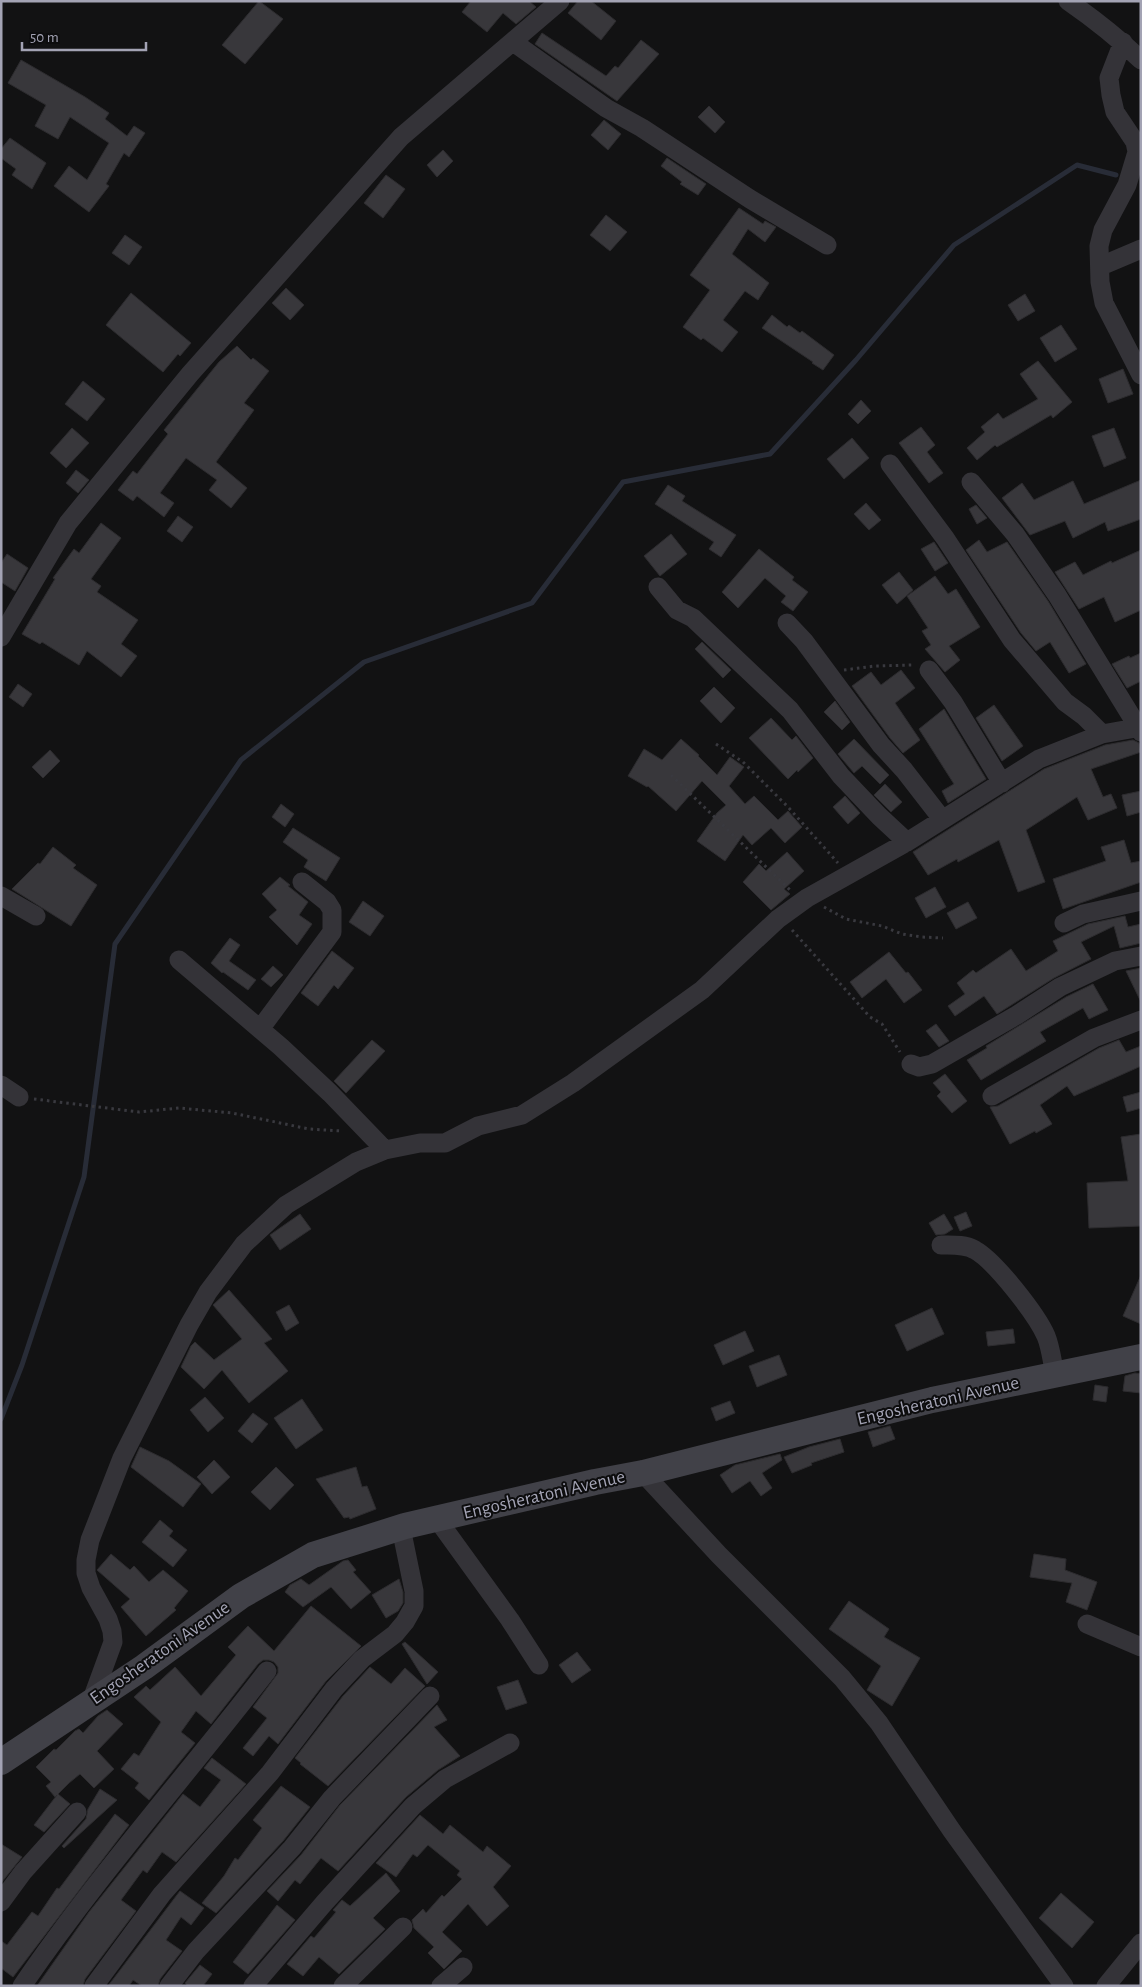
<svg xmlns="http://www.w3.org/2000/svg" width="1142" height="1987" font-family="'Alegreya Sans',sans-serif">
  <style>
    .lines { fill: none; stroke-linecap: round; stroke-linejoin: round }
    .stream { stroke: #282c37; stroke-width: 5 }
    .building { fill: #38373b; stroke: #2d2c2f }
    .path { stroke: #39393f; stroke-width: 3; stroke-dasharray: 2.5 4; stroke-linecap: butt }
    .street { stroke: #343338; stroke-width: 19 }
    .secondary { stroke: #414148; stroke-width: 26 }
    .labels { text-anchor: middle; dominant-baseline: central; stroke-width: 4; stroke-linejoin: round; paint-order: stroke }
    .street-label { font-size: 19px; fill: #a3a3b4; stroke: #0d0d0e }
  </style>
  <rect width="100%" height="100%" fill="#121213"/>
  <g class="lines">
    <!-- stream -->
    <path class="stream" d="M1 1419 22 1365 84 1177 115 944 241 760 364 662 532 603 623 482 770 454 856 360 954 245 1077 165 1116 175"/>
  </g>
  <!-- building -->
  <path class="building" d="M259 1 283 19 245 64 222 45Z
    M471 1H529L536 7 516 24 503 13 487 32 462 12Z
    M578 1H591L616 21 601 40 568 13Z
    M542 33 606 76 615 66 618 68 641 40 659 54 617 101 535 44Z
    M21 60 85 97 109 113 105 119 127 136 134 126 145 133 129 157 124 153 106 184 109 186 89 212 54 186 69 166 87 180 109 143 70 117 58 139 35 126 46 105 8 83Z
    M709 106 725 122 715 133 698 117Z
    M604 120 621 134 608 150 591 135Z
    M10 138 46 163 32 189 12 175 16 169 1 158V149Z
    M443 150 453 161 437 177 427 165Z
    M667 158 706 184 698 195 680 184 682 182 661 166Z
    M386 175 405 189 383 218 364 203Z
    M739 208 763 224 765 221 776 227 765 242 748 229 732 254 769 283 758 300 745 291 723 320 738 332 722 352 703 338 701 340 683 327 710 290 690 275Z
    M606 215 627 232 610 251 590 235Z
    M125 235 142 247 129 265 112 253Z
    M286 288 304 305 290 320 272 303Z
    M131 293 191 343 180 356 178 354 163 372 106 325Z
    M1025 294 1035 311 1018 321 1008 305Z
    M772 315 787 327 789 325 800 333 802 331 834 355 823 370 812 363 813 362 762 328Z
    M1061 325 1077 349 1055 362 1040 338Z
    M237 346 251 360 253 358 269 371 244 403 254 410 216 462 247 488 231 508 209 490 217 480 186 458 160 493 174 503 164 517 137 496 133 501 118 490 133 471 137 474 168 434 164 430 219 362Z
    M1038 361 1072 402 1053 418 1051 415 997 447 995 445 977 460 967 448 985 432 981 427 998 413 1003 419 1038 399 1020 374Z
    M1123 369 1133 394 1108 403 1099 379Z
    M83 381 105 399 87 421 65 404Z
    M861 400 871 411 858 424 848 414Z
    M921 427 935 445 927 452 943 473 929 483 899 443Z
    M72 428 89 443 66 468 50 453Z
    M1114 428 1126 458 1104 467 1092 436Z
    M852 438 869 458 844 479 827 459Z
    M76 470 89 480 78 493 66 483Z
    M1141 480V519L1108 531 1105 522 1073 538 1065 521 1030 535 1002 498 1022 483 1034 500 1073 481 1084 504Z
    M668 485 685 496 682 501 736 535 721 557 709 549 714 542 655 504Z
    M866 503 881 520 869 530 854 514Z
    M976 505 987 518 977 524 969 509Z
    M178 516 193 527 182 542 167 531Z
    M101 523 121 538 91 579 101 586 97 592 138 620 121 644 137 656 121 677 87 651 79 665 42 642 40 644 22 634 55 579 53 578 74 549 79 553Z
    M671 534 687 554 660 576 644 556Z
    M979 540 987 552 1007 542 1048 601 1086 664 1069 673 1050 642 1036 651 1021 633 966 550Z
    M934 542 948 563 935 571 921 549Z
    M759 549 794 577 792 580 808 592 793 611 781 602 786 596 765 578 738 608 722 592Z
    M1141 550V610L1115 622 1104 597 1079 609 1055 572 1075 562 1083 575 1111 561 1112 563Z
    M7 554 28 568 15 591 1 582V563Z
    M899 572 913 590 897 604 882 585Z
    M935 576 948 594 956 589 980 627 949 646 960 660 945 672 925 649 931 645 922 631 928 628 907 596Z
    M702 642 731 670 723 678 695 649Z
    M1141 653V681L1127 688 1112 664 1129 656 1130 658Z
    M901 670 915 688 895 703 920 740 903 753 890 738 852 686 871 672 881 685Z
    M18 684 32 694 23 707 9 697Z
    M714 687 735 708 721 723 700 701Z
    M835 701 850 722 842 730 824 712Z
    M994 705 1023 746 1002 761 976 718Z
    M944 709 986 779 948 803 942 791 954 784 919 729Z
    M771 718 792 740 796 736 813 758 798 772 797 770 788 779 749 738Z
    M681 739 699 755 698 756 717 775 730 757 744 767 729 786 745 804 754 796 778 820 788 811 802 827 785 843 771 828 752 845 743 835 725 861 697 841 717 813 726 805 702 781 676 811 648 786 647 787 628 776 644 749 662 760Z
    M854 739 889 775 880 784 862 766 854 773 838 754Z
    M1133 740 1139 743 1141 752 1091 769 1103 797 1111 794 1117 808 1088 820 1077 797 1026 830 1045 882 1018 892 999 840 958 862 957 859 928 875 913 852 1044 769 1105 745Z
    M50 750 60 761 43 778 32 767Z
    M885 784 902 802 891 812 874 795Z
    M1141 791V812L1127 816 1122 795Z
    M845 796 860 813 848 824 833 807Z
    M281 804 294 814 285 827 272 817Z
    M293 828 340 858 326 881 304 867 308 860 283 842Z
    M1124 840 1131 863 1141 861V882L1063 909 1053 879 1106 861 1101 847Z
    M53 847 76 865 73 868 97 885 71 926 12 889 38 863 40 864Z
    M787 852 804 871 784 889 790 894 771 910 743 882 759 864 766 871Z
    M280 877 290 885 288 886 308 902 299 915 312 924 297 945 269 917 277 910 262 894Z
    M935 887 946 907 926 918 915 898Z
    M363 901 384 916 370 936 349 922Z
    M968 902 977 918 956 929 947 913Z
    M1125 916 1128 927 1141 924V943L1120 948 1114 926 1081 942 1091 959 1054 978 997 1014 984 996 955 1016 948 1006 965 994 957 983 973 970 976 973 1011 949 1026 971 1058 951 1053 941 1088 924Z
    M230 938 240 945 229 961 256 980 248 990 223 972 222 973 211 963Z
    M332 951 354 968 338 989 334 985 318 1006 301 993Z
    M889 952 906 973 908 972 922 990 904 1003 886 979 862 998 850 982Z
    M273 966 283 975 271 987 261 979Z
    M1141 968V1002L1126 971Z
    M1093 984 1108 1010 1089 1019 1083 1008 1040 1032 1046 1041 981 1080 967 1060 987 1048 986 1046 1066 997Z
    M936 1024 949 1041 939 1047 926 1031Z
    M372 1040 385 1051 346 1093 334 1081Z
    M1119 1040 1126 1052 1141 1046V1066L1074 1096 1067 1086 1040 1105 1052 1124 1036 1133 1035 1131 1010 1144 990 1107 998 1106 1099 1048Z
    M945 1074 967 1101 952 1113 937 1096 941 1092 933 1083Z
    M1141 1092V1108L1127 1112 1123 1097Z
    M1141 1134V1226L1089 1228 1087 1183 1128 1181 1121 1137Z
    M966 1212 972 1226 960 1231 954 1217Z
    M300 1214 311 1229 280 1250 270 1235Z
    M944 1214 953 1229 945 1234 936 1235 929 1223Z
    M1141 1275V1324L1123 1316Z
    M229 1290 272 1339 264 1343 288 1371 249 1403 222 1370 204 1389 181 1367 191 1346 195 1342 214 1360 242 1339 213 1305Z
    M289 1305 299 1323 286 1331 276 1312Z
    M932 1308 944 1334 907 1351 895 1325Z
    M1013 1329 1015 1343 988 1346 986 1332Z
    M745 1331 754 1351 723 1365 714 1345Z
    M779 1355 787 1375 757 1387 749 1366Z
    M1135 1373 1141 1374V1393L1123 1391 1125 1376Z
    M1095 1385 1108 1387 1106 1402 1093 1400Z
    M205 1397 224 1418 208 1432 190 1410Z
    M302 1399 323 1430 296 1449 274 1418Z
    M730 1401 735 1413 716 1421 711 1408Z
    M253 1413 268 1424 252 1443 238 1431Z
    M890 1426 895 1439 873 1447 868 1432Z
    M840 1439 844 1452 811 1463 812 1465 792 1473 784 1457 809 1447Z
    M140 1447 169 1461 201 1484 183 1507 131 1467Z
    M780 1454 782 1460 762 1473 772 1488 761 1496 750 1481 732 1493 720 1475 735 1465Z
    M214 1460 230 1477 212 1494 197 1477Z
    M276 1467 294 1485 270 1510 251 1492Z
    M356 1467 362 1487 367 1486 376 1509 350 1519 349 1517 344 1518 316 1479Z
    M160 1520 173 1531 169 1536 187 1550 173 1567 142 1542Z
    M111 1554 130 1570 134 1566 149 1582 163 1570 188 1591 174 1608 176 1610 146 1636 121 1607 130 1599 97 1570Z
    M1034 1554 1066 1559 1065 1570 1097 1582 1087 1610 1066 1602 1072 1583 1030 1577Z
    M348 1560 356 1570 353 1572 371 1592 351 1609 331 1587 303 1607 285 1592 290 1585 301 1579 309 1585 343 1561Z
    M399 1579 403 1592V1603L398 1611 386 1618 372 1595Z
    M849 1601 889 1629 884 1637 920 1658 892 1706 867 1690 881 1666 829 1629Z
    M311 1606 361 1646 326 1681 278 1744 269 1736 253 1756 243 1748 267 1718 253 1707 278 1673V1667L274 1662 269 1660H263L258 1664 211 1724 196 1711 181 1732 195 1743 149 1800 135 1788 139 1783 121 1769 134 1753 139 1756 161 1722 134 1697 146 1686 150 1690 175 1667 201 1696 236 1655 228 1647 248 1626 274 1651Z
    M405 1642 438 1672 427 1684 402 1644Z
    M577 1652 591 1670 572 1683 559 1665Z
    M370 1667 391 1684 405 1668 425 1686 328 1786 300 1764 301 1763 295 1758 343 1696Z
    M518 1680 527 1703 506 1710 497 1687Z
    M437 1705 447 1720 434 1727 460 1756 438 1770 406 1797 338 1871 321 1858 300 1884 295 1880 278 1901 267 1891 301 1855 340 1805Z
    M107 1710 123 1724 97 1751 114 1769 94 1788 80 1774 69 1783 58 1794 70 1804 44 1832 34 1825 57 1795 55 1797 46 1786 51 1782 36 1767 54 1749 56 1750 75 1731 79 1729 83 1733 98 1716Z
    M212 1758 246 1784 176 1862 162 1852 147 1873 143 1870 121 1900 136 1911 85 1979 83 1986H37L89 1912 183 1794 200 1807 221 1780 204 1768Z
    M281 1786 310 1807 283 1841 216 1913 202 1903 224 1876 235 1858 238 1860 262 1828 253 1820Z
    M100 1789 117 1800 64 1848 62 1846 86 1819 88 1809Z
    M115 1814 129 1825 13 1977 1 1968V1941L7 1945 32 1912 38 1916 57 1888 59 1889Z
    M420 1815 443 1834 450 1825 483 1852 487 1846 511 1866 493 1887 509 1906 487 1926 468 1904 442 1932 462 1951 444 1969 428 1953 434 1947 414 1928 412 1920 423 1909 426 1913 442 1895 444 1897 462 1879 457 1875 460 1871 428 1845 417 1857 413 1854 396 1877 376 1863Z
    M1 1844 22 1857 1 1883Z
    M386 1873 400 1891 373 1918 385 1929 339 1974 319 1957 303 1976 287 1964 311 1936 314 1938 336 1912 333 1910 342 1900 350 1906Z
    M180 1891 204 1908 191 1925 181 1917 166 1940 182 1951 160 1979 158 1986H142L133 1980 129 1986H108Z
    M1061 1893 1094 1922 1072 1948 1039 1918Z
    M277 1905 295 1920 248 1974 233 1962Z
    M200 1965 212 1974 203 1986H188L185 1983Z"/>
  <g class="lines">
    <!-- path -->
    <path class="path" d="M844 670 875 666 913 665
      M716 744 743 762 788 807 838 863
      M671 775 791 891
      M824 907 846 919 882 926 902 934 922 937 943 938
      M792 930 870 1017 882 1024 900 1052
      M34 1099 139 1112 179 1108 232 1113 309 1129 342 1131"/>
    <!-- street -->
    <path class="street" d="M1068 1C1094 19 1118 38 1141 60
      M513 42 606 108 642 128 750 199 827 245
      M1123 42 1109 78 1111 95 1115 112 1135 142 1137 152 1127 185 1103 230 1099 246 1100 282 1104 303 1141 375
      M1101 266 1141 249
      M890 464 945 538 1012 640 1065 702 1084 716 1102 734
      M971 482 1015 534 1057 595 1141 732
      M658 587 677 610 693 618 790 710 841 776 879 816 907 842
      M787 623 804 641 881 745 904 770 942 819
      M1 637 68 523 190 374 401 137 560 1
      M929 670 953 702 1002 783
      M1 896 36 916
      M1064 923 1083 914 1141 901
      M179 960 281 1047 330 1093 385 1150
      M260 1029 332 932V910L327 902 302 882
      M911 1064 919 1067 932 1064 1017 1015 1060 987 1115 961 1141 956
      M1 1085 19 1097
      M992 1096 1094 1038 1141 1020
      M941 1245C952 1245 965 1244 975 1250 995 1261 1037 1315 1046 1336 1051 1348 1052 1362 1055 1374
      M643 1473 719 1555 842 1678 879 1723 952 1831 1064 1986
      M437 1519 510 1620 539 1665
      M1087 1624 1141 1647
      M91 1702 113 1642 112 1631 108 1619 91 1588 86 1573V1560L90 1540 122 1458 189 1325 208 1292 244 1244 286 1205 356 1162 385 1150 420 1143H445L478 1126 522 1115 573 1083 702 990 778 919 807 898 907 842 1039 759 1102 734 1141 727
      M1 1902 23 1872 77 1812
      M22 1986C97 1876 186 1776 267 1671
      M94 1986 162 1894 270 1773 334 1689 362 1659 395 1634 405 1622 414 1606V1591L401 1528
      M169 1986 196 1951 292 1848 332 1798 430 1696
      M253 1986 325 1902 413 1806 445 1779 510 1743
      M343 1986 403 1927
      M441 1986 463 1967
      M1106 1986 1141 1943"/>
    <!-- secondary -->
    <path class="secondary" d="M1 1762 144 1667 241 1596 313 1555 405 1526 595 1482 643 1473 932 1400 1141 1357"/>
  </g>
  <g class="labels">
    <!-- street labels -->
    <g class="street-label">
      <text transform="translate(938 1401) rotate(-13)">Engosheratoni Avenue</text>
      <text transform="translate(544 1495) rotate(-13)">Engosheratoni Avenue</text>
      <text transform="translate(160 1653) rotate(-35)">Engosheratoni Avenue</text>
    </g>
  </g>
  <!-- border -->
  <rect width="1142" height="1987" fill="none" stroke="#a3a3b4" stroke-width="5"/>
  <!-- scale -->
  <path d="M22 42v8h124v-8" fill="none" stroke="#a3a3b4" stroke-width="2.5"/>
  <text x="30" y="42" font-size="15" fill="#a3a3b4" stroke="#0d0d0e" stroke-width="4" paint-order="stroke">50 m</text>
</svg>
